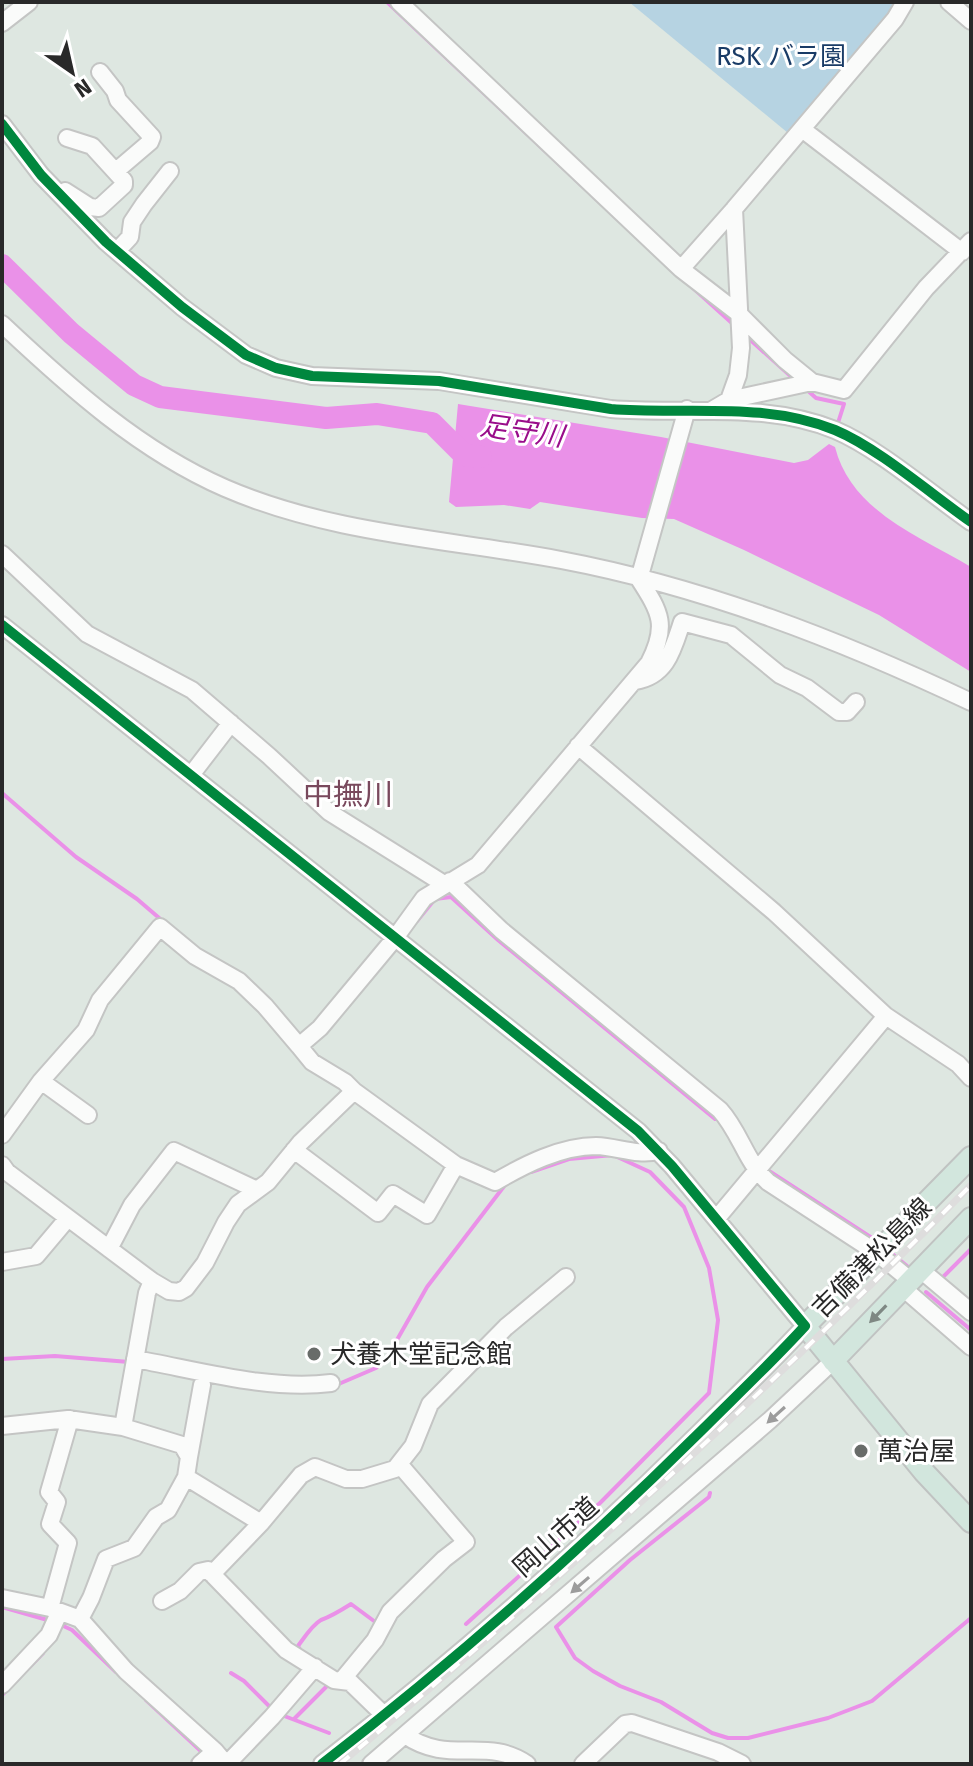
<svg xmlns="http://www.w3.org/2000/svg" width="973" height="1766" font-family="'Fira Sans','Noto Sans JP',sans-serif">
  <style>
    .green { fill: #b6d3e2 }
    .water { fill: #ea91e8 }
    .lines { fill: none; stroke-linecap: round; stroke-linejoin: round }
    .stream { stroke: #ea91e8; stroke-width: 4 }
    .river { stroke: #ea91e8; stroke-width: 22 }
    .minor-casing { stroke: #c4c5c4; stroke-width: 20 }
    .major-casing { stroke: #c0c3c2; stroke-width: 24 }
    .minor { stroke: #fafbfa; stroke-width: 16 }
    .major { stroke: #d2e6dd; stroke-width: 20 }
    .rail-casing { stroke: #dedddd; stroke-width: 7 }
    .rail { stroke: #fff; stroke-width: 4; stroke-dasharray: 12; stroke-linecap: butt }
    .cycleway-casing { stroke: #fff; stroke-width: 15 }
    .cycleway { stroke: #00873e; stroke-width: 10 }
    .oneway { fill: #7e8883 }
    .oneway2 { fill: #9c9c9c }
    .poi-dot { fill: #686c69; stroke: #fff; stroke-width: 3 }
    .labels { text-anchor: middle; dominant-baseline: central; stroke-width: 6; stroke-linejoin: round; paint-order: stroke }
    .park-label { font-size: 26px; fill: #193b66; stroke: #fff }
    .street-label { font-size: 26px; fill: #292929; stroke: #fff }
    .poi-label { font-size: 26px; fill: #292929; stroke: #fff; text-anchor: start }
    .water-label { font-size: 28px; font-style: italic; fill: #990d8a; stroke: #fff }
    .quarter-label { font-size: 30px; fill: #79495d; stroke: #fff }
  </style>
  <rect width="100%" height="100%" fill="#dee7e1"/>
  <!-- green -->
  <path class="green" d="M629 2H898L888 17 788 133Z"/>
  <!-- water -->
  <path class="water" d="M458 404 661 437 794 463 808 460 829 444 835 447C851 511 919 536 971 567V672L879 615 744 550 674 519 642 518 540 502 530 509 504 505 456 507 449 502Z"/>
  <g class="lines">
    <!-- stream -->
    <path class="stream" d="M387 2 627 228
      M693 288 734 325
      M746 336 796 381
      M806 389 816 398 844 404 837 426
      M2 793 76 857 137 899 165 923
      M417 921 435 899 451 897 498 940 715 1119
      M766 1169 872 1238
      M890 1252 907 1266
      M939 1281 971 1249
      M926 1292 971 1330
      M2 1359 55 1356 129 1362
      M334 1386 376 1368 385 1361 427 1287 505 1185
      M710 1493 709 1497 630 1560 556 1627 575 1658 593 1671 620 1686 661 1702 712 1733 728 1738H748L828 1718 872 1701 971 1618
      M2 1607 51 1621
      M59 1624 72 1630 116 1672
      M466 1624 600 1503 709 1393 718 1320 709 1268 684 1207 650 1172 613 1155 569 1159 531 1172
      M301 1651 298 1646C304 1638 312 1625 321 1620 332 1616 340 1611 351 1604L378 1624
      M231 1673 244 1681 272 1709
      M2 1695 43 1653
      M146 1700 204 1754
      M279 1714 329 1733
      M295 1718 330 1683"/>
    <!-- river -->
    <path class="river" d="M2 265 71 333 134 385 160 397 326 418 377 414 432 423 464 455 481 457"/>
    <defs>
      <path id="minor" d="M399 2 681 269 738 313 785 360 812 382
        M949 2 971 21
        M2 23 29 2
        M100 72 115 91 118 100 152 137 150 142 116 171
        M2 124 41 175 106 242 182 307 246 355 276 368 312 376 439 381 611 409C686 415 763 401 835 430 878 448 931 494 971 522
        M802 129 962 252
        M65 191 90 207 99 208 124 185V181L92 146 67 138
        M117 251 130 237 132 222 144 204 170 171
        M681 269 734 209
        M2 324C69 387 140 451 225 488 331 534 448 539 561 560 704 587 840 640 971 702
        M729 400 812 382 844 390 926 288 971 241
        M712 410 729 400 738 375 741 348 734 209 895 19 905 2
        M2 554 87 634 192 690 269 756 329 812 444 884
        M2 625 638 1131 672 1166 805 1326C772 1362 736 1396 702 1430 582 1549 455 1661 322 1764
        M635 681C667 676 673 649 682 622L731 635 780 675 807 688 839 712H847L856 702
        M578 746 774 912 886 1016 717 1218
        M191 775 231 723
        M450 881 501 930 720 1110C740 1132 746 1162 768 1182L877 1253 910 1280
        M886 1016 958 1064 971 1078
        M41 1081 88 1115
        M2 1135 41 1081 86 1030 100 1000 160 927 195 956 239 981 265 1006 299 1046
        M294 1150 378 1213 393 1194 427 1215 456 1165
        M659 1151C636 1156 619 1147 596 1146 561 1146 524 1165 495 1182L456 1165 354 1091 345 1082 312 1062 299 1046 320 1028 395 938 424 898 478 865 649 663C668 626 661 613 639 579L687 409
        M2 1165 7 1172 152 1281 169 1291 179 1292 186 1288 205 1263 226 1222 238 1204 268 1182 300 1143 354 1091
        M109 1249 132 1205 174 1151 257 1190
        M2 1262 36 1256 68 1218
        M921 1270 971 1312
        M903 1288 971 1347
        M135 1359C197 1370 269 1391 331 1383
        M2 1426 68 1419 123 1427 182 1445 189 1457 186 1477 168 1510 156 1517 134 1548 106 1559 91 1598 80 1619
        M123 1427 147 1293 152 1281
        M189 1457 202 1385
        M186 1477 261 1523 212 1574 286 1650 334 1680 350 1682 385 1716
        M261 1523 301 1475 315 1467 346 1479H362L395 1469 413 1446 430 1404 506 1327 566 1277
        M2 1598 50 1608 80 1619 126 1671 215 1751 226 1764
        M162 1601 180 1591 199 1572 208 1570 212 1574
        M50 1608 68 1543 50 1524 57 1502 49 1492 70 1419
        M342 1680 375 1640 390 1612 444 1559 466 1542 400 1465
        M2 1685 49 1635 59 1613
        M405 1735C449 1766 487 1736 527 1764
        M200 1764 215 1751
        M227 1764 272 1717 315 1667
        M371 1764 770 1420 833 1361
        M583 1764 625 1724 632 1723 718 1752 742 1764"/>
      <path id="major" d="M971 1157 805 1326 924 1472 971 1522
        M833 1361 971 1218"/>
    </defs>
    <!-- minor casing -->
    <use href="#minor" class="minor-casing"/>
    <!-- major casing -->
    <use href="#major" class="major-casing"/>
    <!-- minor -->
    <use href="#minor" class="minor"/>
    <!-- major -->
    <use href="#major" class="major"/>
    <defs>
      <path id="rail" d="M340 1764C560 1581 771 1388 971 1185"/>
    </defs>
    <!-- rail casing -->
    <use href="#rail" class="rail-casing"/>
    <!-- rail -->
    <use href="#rail" class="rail"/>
    <defs>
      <path id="cycleway" d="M2 124 41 175 106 242 182 307 246 355 276 368 312 376 439 381 611 409C686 415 763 401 835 430 878 448 931 494 971 522
        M2 625 638 1131 672 1166 805 1326C772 1362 736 1396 702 1430 582 1549 455 1661 322 1764"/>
    </defs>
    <!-- cycleway casing -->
    <use href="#cycleway" class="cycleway-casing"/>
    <!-- cycleway -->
    <use href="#cycleway" class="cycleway"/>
  </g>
  <!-- one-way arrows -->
  <defs><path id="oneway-solid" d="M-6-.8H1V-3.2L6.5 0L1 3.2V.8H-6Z" transform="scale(2)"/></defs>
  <use class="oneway" href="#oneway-solid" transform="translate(878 1314) rotate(134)"/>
  <g class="oneway2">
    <use href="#oneway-solid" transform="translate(776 1415) rotate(138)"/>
    <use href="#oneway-solid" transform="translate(580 1585) rotate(139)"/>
  </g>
  <!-- markers -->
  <g class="poi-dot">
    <circle cx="314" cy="1354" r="8"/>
    <circle cx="861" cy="1451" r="8"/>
  </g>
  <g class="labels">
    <!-- park labels -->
    <g class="park-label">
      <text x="781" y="56">RSK バラ園</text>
    </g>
    <!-- street labels -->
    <g class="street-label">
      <text transform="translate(872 1258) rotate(-45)">吉備津松島線</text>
      <text transform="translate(556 1537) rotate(-42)">岡山市道</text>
    </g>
    <!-- poi labels -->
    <g class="poi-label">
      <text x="330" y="1354">犬養木堂記念館</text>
      <text x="877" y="1451">萬治屋</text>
    </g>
    <!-- water labels -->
    <g class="water-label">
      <text transform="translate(522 431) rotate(8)">足守川</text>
    </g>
    <!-- quarter labels -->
    <g class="quarter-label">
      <text x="348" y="795">中撫川</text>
    </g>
  </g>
  <!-- border -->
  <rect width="973" height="1766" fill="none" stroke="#292929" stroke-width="8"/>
  <!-- north arrow -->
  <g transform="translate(72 72) rotate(146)" stroke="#ffffff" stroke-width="6" paint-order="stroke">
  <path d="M0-6L14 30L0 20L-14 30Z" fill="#292929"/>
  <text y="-12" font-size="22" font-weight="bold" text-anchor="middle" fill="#292929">N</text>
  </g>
</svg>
